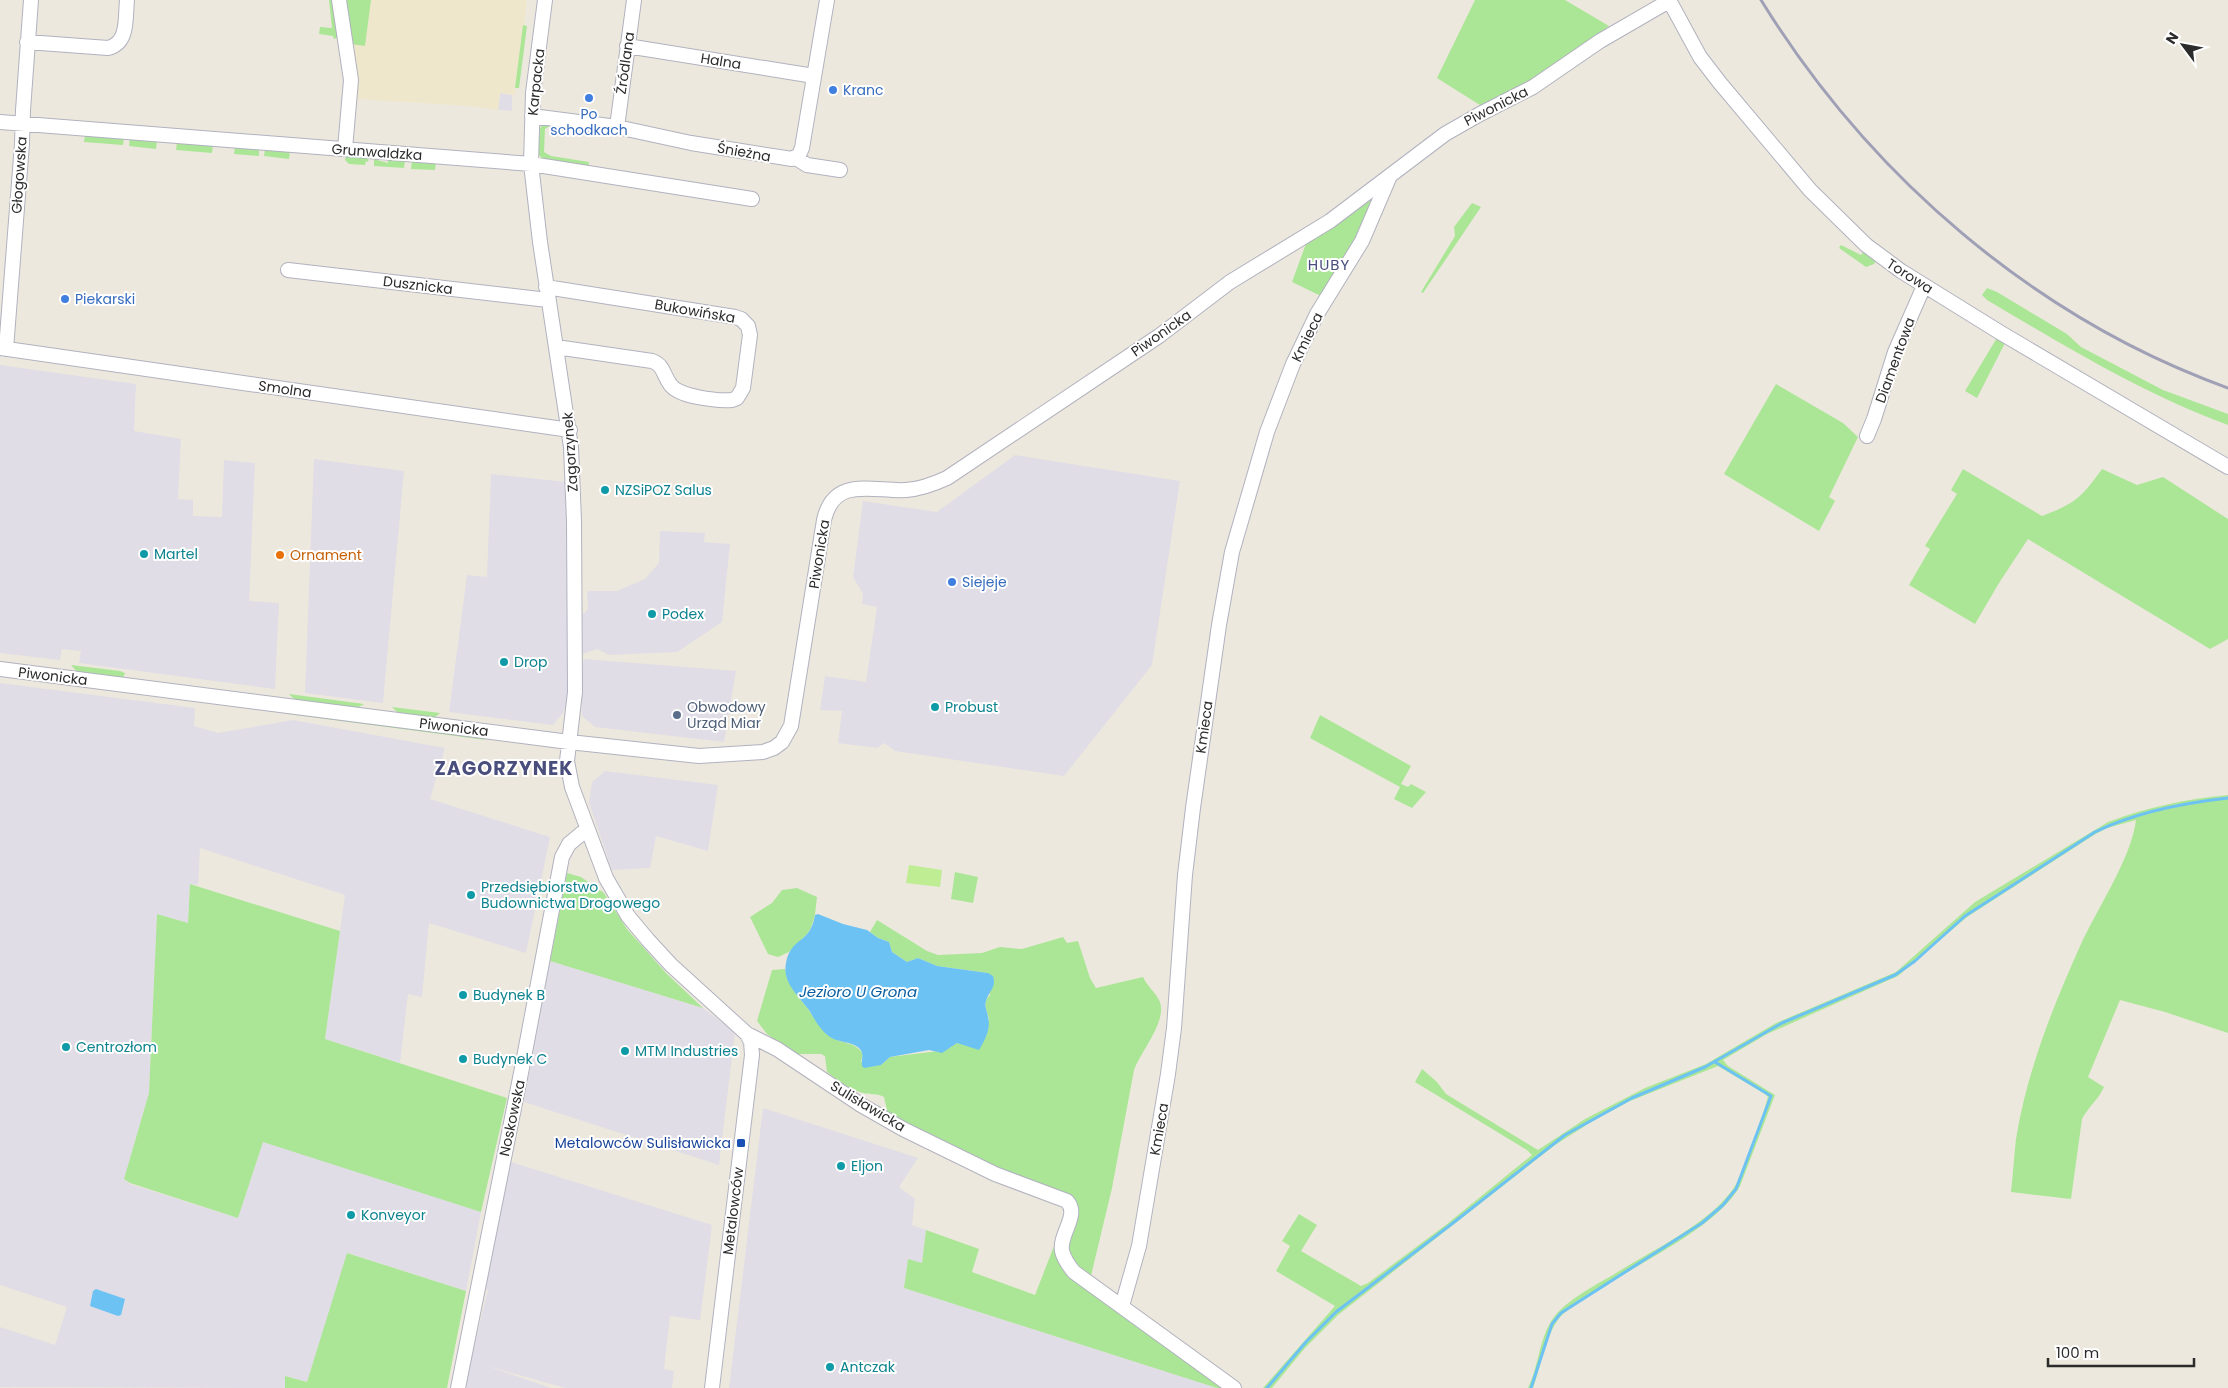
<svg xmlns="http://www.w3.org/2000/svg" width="2228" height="1388" font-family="Poppins,sans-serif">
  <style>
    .industrial { fill: #e0dde6 }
    .education { fill: #efe7cc }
    .green { fill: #abe697 }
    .pitch { fill: #beed93 }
    .water { fill: #6cc2f3 }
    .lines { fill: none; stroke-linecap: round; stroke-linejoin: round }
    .stream { stroke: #6cc2f3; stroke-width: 3 }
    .minor-casing { stroke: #b1b2bf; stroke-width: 16 }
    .minor { stroke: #fff; stroke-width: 14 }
    .rail { stroke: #9fa0b6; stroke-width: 3 }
    .shop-dot { fill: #3f7fe0; stroke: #fff; stroke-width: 2 }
    .culture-dot { fill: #0f9aa8; stroke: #fff; stroke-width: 2 }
    .food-dot { fill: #e8710a; stroke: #fff; stroke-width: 2 }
    .service-dot { fill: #5c6f8a; stroke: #fff; stroke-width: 2 }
    .transit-dot { fill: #1a4fb4; stroke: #fff; stroke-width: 2 }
    .labels { text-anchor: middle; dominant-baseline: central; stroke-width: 4; stroke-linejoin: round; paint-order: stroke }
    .street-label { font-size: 14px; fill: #2b2b2b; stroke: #fff }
    .shop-label { font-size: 14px; fill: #366cbe; stroke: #fff; text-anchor: start }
    .culture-label { font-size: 14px; fill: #0d838f; stroke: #fff; text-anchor: start }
    .food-label { font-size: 14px; fill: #c56008; stroke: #fff; text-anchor: start }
    .service-label { font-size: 14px; fill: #4e5e75; stroke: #fff; text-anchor: start }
    .transit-label { font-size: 14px; fill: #164399; stroke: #fff; text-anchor: end }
    .neighbourhood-label { font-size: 15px; letter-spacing: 1px; fill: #494e7d; stroke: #fff }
    .water-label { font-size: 15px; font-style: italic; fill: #095ea1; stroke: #fff }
    .district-label { font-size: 19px; font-weight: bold; letter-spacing: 1px; fill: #494e7d; stroke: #fff }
  </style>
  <rect width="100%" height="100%" fill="#ede8dd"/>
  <!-- industrial -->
  <path class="industrial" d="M500 93 512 95V111L498 110Z
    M0 365 136 384 134 431 181 439 178 499 193 500V516L222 517 224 460 255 463 249 601 279 603 275 689 79 663 81 651 62 649 60 660 0 653Z
    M1015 455 1180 481 1152 665 1064 776 895 751 884 743 877 748 838 743 842 711 820 710 825 676 866 682 877 607 862 604 863 594 853 577 863 501 937 512Z
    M314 459 404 471 383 703 305 693Z
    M491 474 566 482 568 697 563 713 553 725 449 712 467 575 487 577Z
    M660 531 705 533 704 542 730 544 722 622 677 652 609 655 597 649 583 654 582 615 588 609 587 591H617L645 579 659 563Z
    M584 659 736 671 724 742 595 727 582 716 581 672Z
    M0 683 195 708 194 726 218 733 293 720 445 748 430 799 550 837 526 953 429 923 422 997 408 994 400 1063 325 1039 345 895 200 848 198 885 190 884 188 923 157 914 149 1093 124 1179 130 1184 238 1218 263 1141 481 1212 466 1291 348 1253 307 1382 286 1376 285 1388 0 1387V1327L55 1345 67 1307 0 1285Z
    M605 771 718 785 708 851 656 836 650 868 612 870 589 803 592 782Z
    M550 961 703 1008 735 1032 719 1165 524 1102Z
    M763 1108 918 1158 899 1187 915 1199 912 1225 926 1230 922 1264 908 1259 904 1288 1217 1388H729Z
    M508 1161 712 1225 700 1320 670 1316 664 1369 674 1371 672 1388H565L487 1366 551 1388H464L488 1290 483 1288Z"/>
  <!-- education -->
  <path class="education" d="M344 0H527L515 95 500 93 498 110 471 106 355 99Z"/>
  <!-- green -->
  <path class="green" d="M329 0H337L341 37 334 39 333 36 319 34 320 27 332 28Z
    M343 0H371L365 46 351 44Z
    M1475 0H1565L1609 26 1532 81 1483 107 1437 78Z
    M523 25 527 26 519 88H515Z
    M542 125H551L545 129 544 152 551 156 589 162 588 169 544 160C536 154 537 149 536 139H539L540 129Z
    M85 135 124 137 123 145 84 142Z
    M130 138 157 140 156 149 129 146Z
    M177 142 213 145 212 153 176 150Z
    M235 146 259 148V156L234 154Z
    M265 149 290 151 289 159 264 156Z
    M346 155 369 157 368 162 366 161 365 165 349 164 345 160Z
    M388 158 405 160 404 168 374 166V159L388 163Z
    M412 160 436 162 435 170 411 169Z
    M1377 191 1373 211 1323 297 1292 282 1307 241Z
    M1472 203 1481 207 1423 293 1421 292 1455 236 1454 227Z
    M1841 245 1861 255 1865 250 1877 259 1874 264 1866 267 1839 248Z
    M1987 288 1997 292 2067 334 2081 347 2163 390 2228 414V425C2143 394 2065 346 1987 300L1982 295Z
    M1998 336 2005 343 1977 398 1965 391Z
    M1776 384 1843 423 1858 437 1829 497 1835 501 1819 531 1724 474Z
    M1963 469 2042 516C2076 503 2081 498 2102 469L2137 485 2163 477 2228 519V639L2210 649 2028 539 1999 583 1975 624 1909 585 1930 549 1925 546 1957 494 1951 490Z
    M71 665 120 671 125 673 123 678 78 673Z
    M289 694 364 704 355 709 296 701Z
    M392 707 440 713 433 719 399 714Z
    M292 713 462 733 486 740 288 714Z
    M1320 715 1411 766 1401 784 1408 787 1411 784 1426 792 1412 808 1394 799 1400 787 1310 738Z
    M2228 795V1033L2165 1012 2120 1000 2088 1077 2104 1087C2099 1099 2088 1107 2082 1119L2071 1199 2011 1192C2013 1174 2014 1156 2016 1139 2027 1071 2053 1006 2081 944 2098 907 2131 859 2136 820L2107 828 2094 835 1967 917 1898 976 1767 1034 1723 1060 1728 1066 1775 1095 1740 1186C1717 1228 1635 1265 1594 1292 1583 1300 1569 1307 1560 1317 1545 1336 1541 1366 1533 1388H1528C1539 1366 1539 1337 1554 1317 1566 1301 1595 1285 1613 1275 1650 1251 1708 1225 1733 1189 1748 1167 1760 1123 1768 1097L1765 1094 1718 1066 1630 1101 1596 1119 1555 1145 1338 1315 1305 1348 1272 1388H1263L1335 1306 1276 1271 1290 1246 1282 1241 1299 1214 1317 1225 1301 1251 1361 1286 1368 1283 1447 1224 1532 1155 1527 1150 1415 1082 1422 1069 1437 1082 1446 1094 1538 1150 1585 1119 1645 1088 1706 1064 1776 1023 1896 972 1975 902 2108 822C2147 807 2187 799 2228 795Z
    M955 872 978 877 973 903 951 899Z
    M567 873 581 877 604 893 627 929 666 973 703 1008 550 961Z
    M190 884 340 931 325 1039 507 1098 481 1212 263 1142 238 1218 130 1183 124 1179 149 1093 157 914 188 923Z
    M797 888 817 897 815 915 811 928 807 934 789 952 778 957 768 954 750 917 772 903 782 890Z
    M877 920 927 951 938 955 982 953 1000 947 1022 949 1063 937 1067 943 1078 941 1090 978 1096 988 1143 977C1147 986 1155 992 1159 1000 1169 1019 1141 1051 1134 1070L1112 1188 1090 1280 1082 1274 1066 1250 1076 1212 888 1114 884 1097C877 1093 870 1095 863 1093 851 1090 837 1080 827 1072L825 1056 821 1054H795L767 1034 757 1021 772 970 785 969C790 988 797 995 808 1009 815 1019 820 1029 830 1036 841 1045 854 1040 863 1054L861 1062 881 1065 890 1057 946 1050 957 1043 973 1047 989 1019C986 1010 982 1002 990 995L988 973 937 966 918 958 907 962 892 952 889 942 878 938 870 932Z
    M926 1230 979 1249 972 1272 1035 1295 1054 1246 1057 1248 1059 1254 1225 1388H1217L904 1288 908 1259 922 1263Z
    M347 1253 466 1291 447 1388H285V1376L307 1382Z"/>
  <!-- pitch -->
  <path class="pitch" d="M909 865 942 870 940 887 906 883Z"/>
  <!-- water -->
  <path class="water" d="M818 914 843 924 867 930 878 938 889 942 892 952 907 962 918 958 937 966 988 973 993 976C997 988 988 992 986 1001 984 1006 987 1011 988 1017 991 1029 985 1040 979 1050L957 1043 942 1053 929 1050 890 1057 881 1065 864 1068 862 1066C861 1059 865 1054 859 1048 851 1041 839 1043 830 1037 820 1030 815 1020 809 1010 799 996 782 983 786 963 790 942 802 943 810 930 813 925 814 920 815 915Z
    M96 1289 125 1299 121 1315 118 1316 90 1306 93 1291Z"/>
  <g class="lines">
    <!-- stream -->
    <path class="stream" d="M1267 1388 1306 1342 1336 1312 1453 1223 1565 1135 1632 1098 1705 1067 1782 1023 1895 975 1915 961 1965 916 2095 832C2136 812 2183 803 2228 798
      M1531 1388 1552 1324 1561 1313 1702 1223 1723 1205 1736 1189 1771 1096 1715 1062"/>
    <defs>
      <path id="minor" d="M339 0 351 80 345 149
        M545 0 533 93 531 164 540 242 571 447 574 521 575 692 567 761 572 787 606 878 628 916 648 940 671 965 747 1034 777 1049 861 1105 903 1129 995 1174 1067 1201C1080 1215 1059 1234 1062 1251 1064 1259 1069 1266 1074 1272L1234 1388
        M1669 0 1700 57 1720 83 1810 190 1866 245 1901 271 2001 333 2228 467
        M27 42 108 48C129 43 125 18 127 0
        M627 46 814 76
        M532 116 617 127 691 143 792 159 799 155 802 148 827 0
        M0 122 531 164 752 199
        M617 127 634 0
        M796 158 807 165 840 170
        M288 270 548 300
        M546 287 735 317 741 319 748 326 750 335 743 388 737 398 732 400C717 401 678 397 670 384 663 375 664 365 652 361L556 347
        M0 348 570 430
        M6 349 22 144 23 110 31 0
        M1867 436 1874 419 1895 352 1924 286
        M0 669 569 742 699 756 763 752 774 748 782 742 791 726 824 520C834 475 874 492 906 490 921 489 934 484 947 478L1159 336 1230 282 1330 221 1445 134 1480 114 1533 87 1600 41 1669 1
        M1122 1306 1139 1246 1168 1074 1174 1028 1185 875 1193 808 1219 625 1232 552 1267 432 1293 364 1317 314 1362 241 1389 178
        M458 1388 522 1068 562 857 569 844 587 829
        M712 1388 752 1055 751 1042 747 1034"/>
    </defs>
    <!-- minor casing -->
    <use href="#minor" class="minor-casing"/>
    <!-- minor -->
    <use href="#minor" class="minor"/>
    <!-- rail -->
    <path class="rail" d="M1761 0C1869 175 2034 318 2228 388"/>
  </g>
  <!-- markers -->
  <g class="shop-dot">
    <circle cx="833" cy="90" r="5"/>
    <circle cx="589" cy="98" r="5"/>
    <circle cx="65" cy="299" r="5"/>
    <circle cx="952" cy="582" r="5"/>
  </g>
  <g class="culture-dot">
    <circle cx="605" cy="490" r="5"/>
    <circle cx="144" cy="554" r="5"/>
    <circle cx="652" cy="614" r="5"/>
    <circle cx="504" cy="662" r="5"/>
    <circle cx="935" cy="707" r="5"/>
    <circle cx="471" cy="895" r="5"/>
    <circle cx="463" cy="995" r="5"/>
    <circle cx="66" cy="1047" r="5"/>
    <circle cx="625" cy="1051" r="5"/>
    <circle cx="463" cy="1059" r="5"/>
    <circle cx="841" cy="1166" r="5"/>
    <circle cx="351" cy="1215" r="5"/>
    <circle cx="830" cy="1367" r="5"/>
  </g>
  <circle class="food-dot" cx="280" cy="555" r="5"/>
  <circle class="service-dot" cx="677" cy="715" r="5"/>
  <rect class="transit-dot" x="736" y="1138" width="10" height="10" rx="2.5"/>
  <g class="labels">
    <!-- street labels -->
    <g class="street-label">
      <text transform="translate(721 61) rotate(9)">Halna</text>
      <text transform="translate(625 63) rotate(-82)">Źródlana</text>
      <text transform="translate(536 82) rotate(-84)">Karpacka</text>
      <text transform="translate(1496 106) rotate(-27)">Piwonicka</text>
      <text transform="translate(377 152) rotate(4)">Grunwaldzka</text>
      <text transform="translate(744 152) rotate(10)">Śnieżna</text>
      <text transform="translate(19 175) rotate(-86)">Głogowska</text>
      <text transform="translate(1910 276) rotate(33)">Torowa</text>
      <text transform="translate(418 285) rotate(7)">Dusznicka</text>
      <text transform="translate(695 311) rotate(10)">Bukowińska</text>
      <text transform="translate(1161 333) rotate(-35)">Piwonicka</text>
      <text transform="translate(1307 337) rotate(-64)">Kmieca</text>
      <text transform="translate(1895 360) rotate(-70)">Diamentowa</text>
      <text transform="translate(285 389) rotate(8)">Smolna</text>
      <text transform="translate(570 452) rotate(-94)">Zagorzynek</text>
      <text transform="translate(819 554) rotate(-81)">Piwonicka</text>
      <text transform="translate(53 676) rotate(7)">Piwonicka</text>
      <text transform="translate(454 727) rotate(7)">Piwonicka</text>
      <text transform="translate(1204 727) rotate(-82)">Kmieca</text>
      <text transform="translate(868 1106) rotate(31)">Sulisławicka</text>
      <text transform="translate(512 1118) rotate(-78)">Noskowska</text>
      <text transform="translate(1159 1129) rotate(-80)">Kmieca</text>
      <text transform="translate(733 1211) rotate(-83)">Metalowców</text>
    </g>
    <!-- shop labels -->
    <g class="shop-label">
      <text x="843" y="90">Kranc</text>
      <text x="589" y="114" text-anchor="middle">Po<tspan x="589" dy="16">schodkach</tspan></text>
      <text x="75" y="299">Piekarski</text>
      <text x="962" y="582">Siejeje</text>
    </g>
    <!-- culture labels -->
    <g class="culture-label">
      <text x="615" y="490">NZSiPOZ Salus</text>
      <text x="154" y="554">Martel</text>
      <text x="662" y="614">Podex</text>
      <text x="514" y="662">Drop</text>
      <text x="945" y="707">Probust</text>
      <text x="481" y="887">Przedsiębiorstwo<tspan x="481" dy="16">Budownictwa Drogowego</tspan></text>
      <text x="473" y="995">Budynek B</text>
      <text x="76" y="1047">Centrozłom</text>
      <text x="635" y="1051">MTM Industries</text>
      <text x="473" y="1059">Budynek C</text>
      <text x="851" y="1166">Eljon</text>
      <text x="361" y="1215">Konveyor</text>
      <text x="840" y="1367">Antczak</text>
    </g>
    <!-- food labels -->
    <g class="food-label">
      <text x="290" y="555">Ornament</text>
    </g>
    <!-- service labels -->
    <g class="service-label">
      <text x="687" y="707">Obwodowy<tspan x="687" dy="16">Urząd Miar</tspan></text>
    </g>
    <!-- transit labels -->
    <g class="transit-label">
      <text x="731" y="1143">Metalowców Sulisławicka</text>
    </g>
    <!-- neighbourhood labels -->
    <g class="neighbourhood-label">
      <text x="1329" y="264">HUBY</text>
    </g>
    <!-- water labels -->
    <g class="water-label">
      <text x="858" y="991">Jezioro U Grona</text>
    </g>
    <!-- district labels -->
    <g class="district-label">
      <text x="504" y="768">ZAGORZYNEK</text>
    </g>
  </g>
  <!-- north arrow -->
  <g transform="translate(2183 45) rotate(302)" stroke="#ffffff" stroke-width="4" paint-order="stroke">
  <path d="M0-4L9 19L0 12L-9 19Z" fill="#2b2b2b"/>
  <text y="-8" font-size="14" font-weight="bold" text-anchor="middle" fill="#2b2b2b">N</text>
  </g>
  <!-- scale -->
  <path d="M2048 1358v8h146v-8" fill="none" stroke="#2b2b2b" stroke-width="2.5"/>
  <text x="2056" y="1358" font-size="15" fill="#2b2b2b" stroke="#ffffff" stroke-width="4" paint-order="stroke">100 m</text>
</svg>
